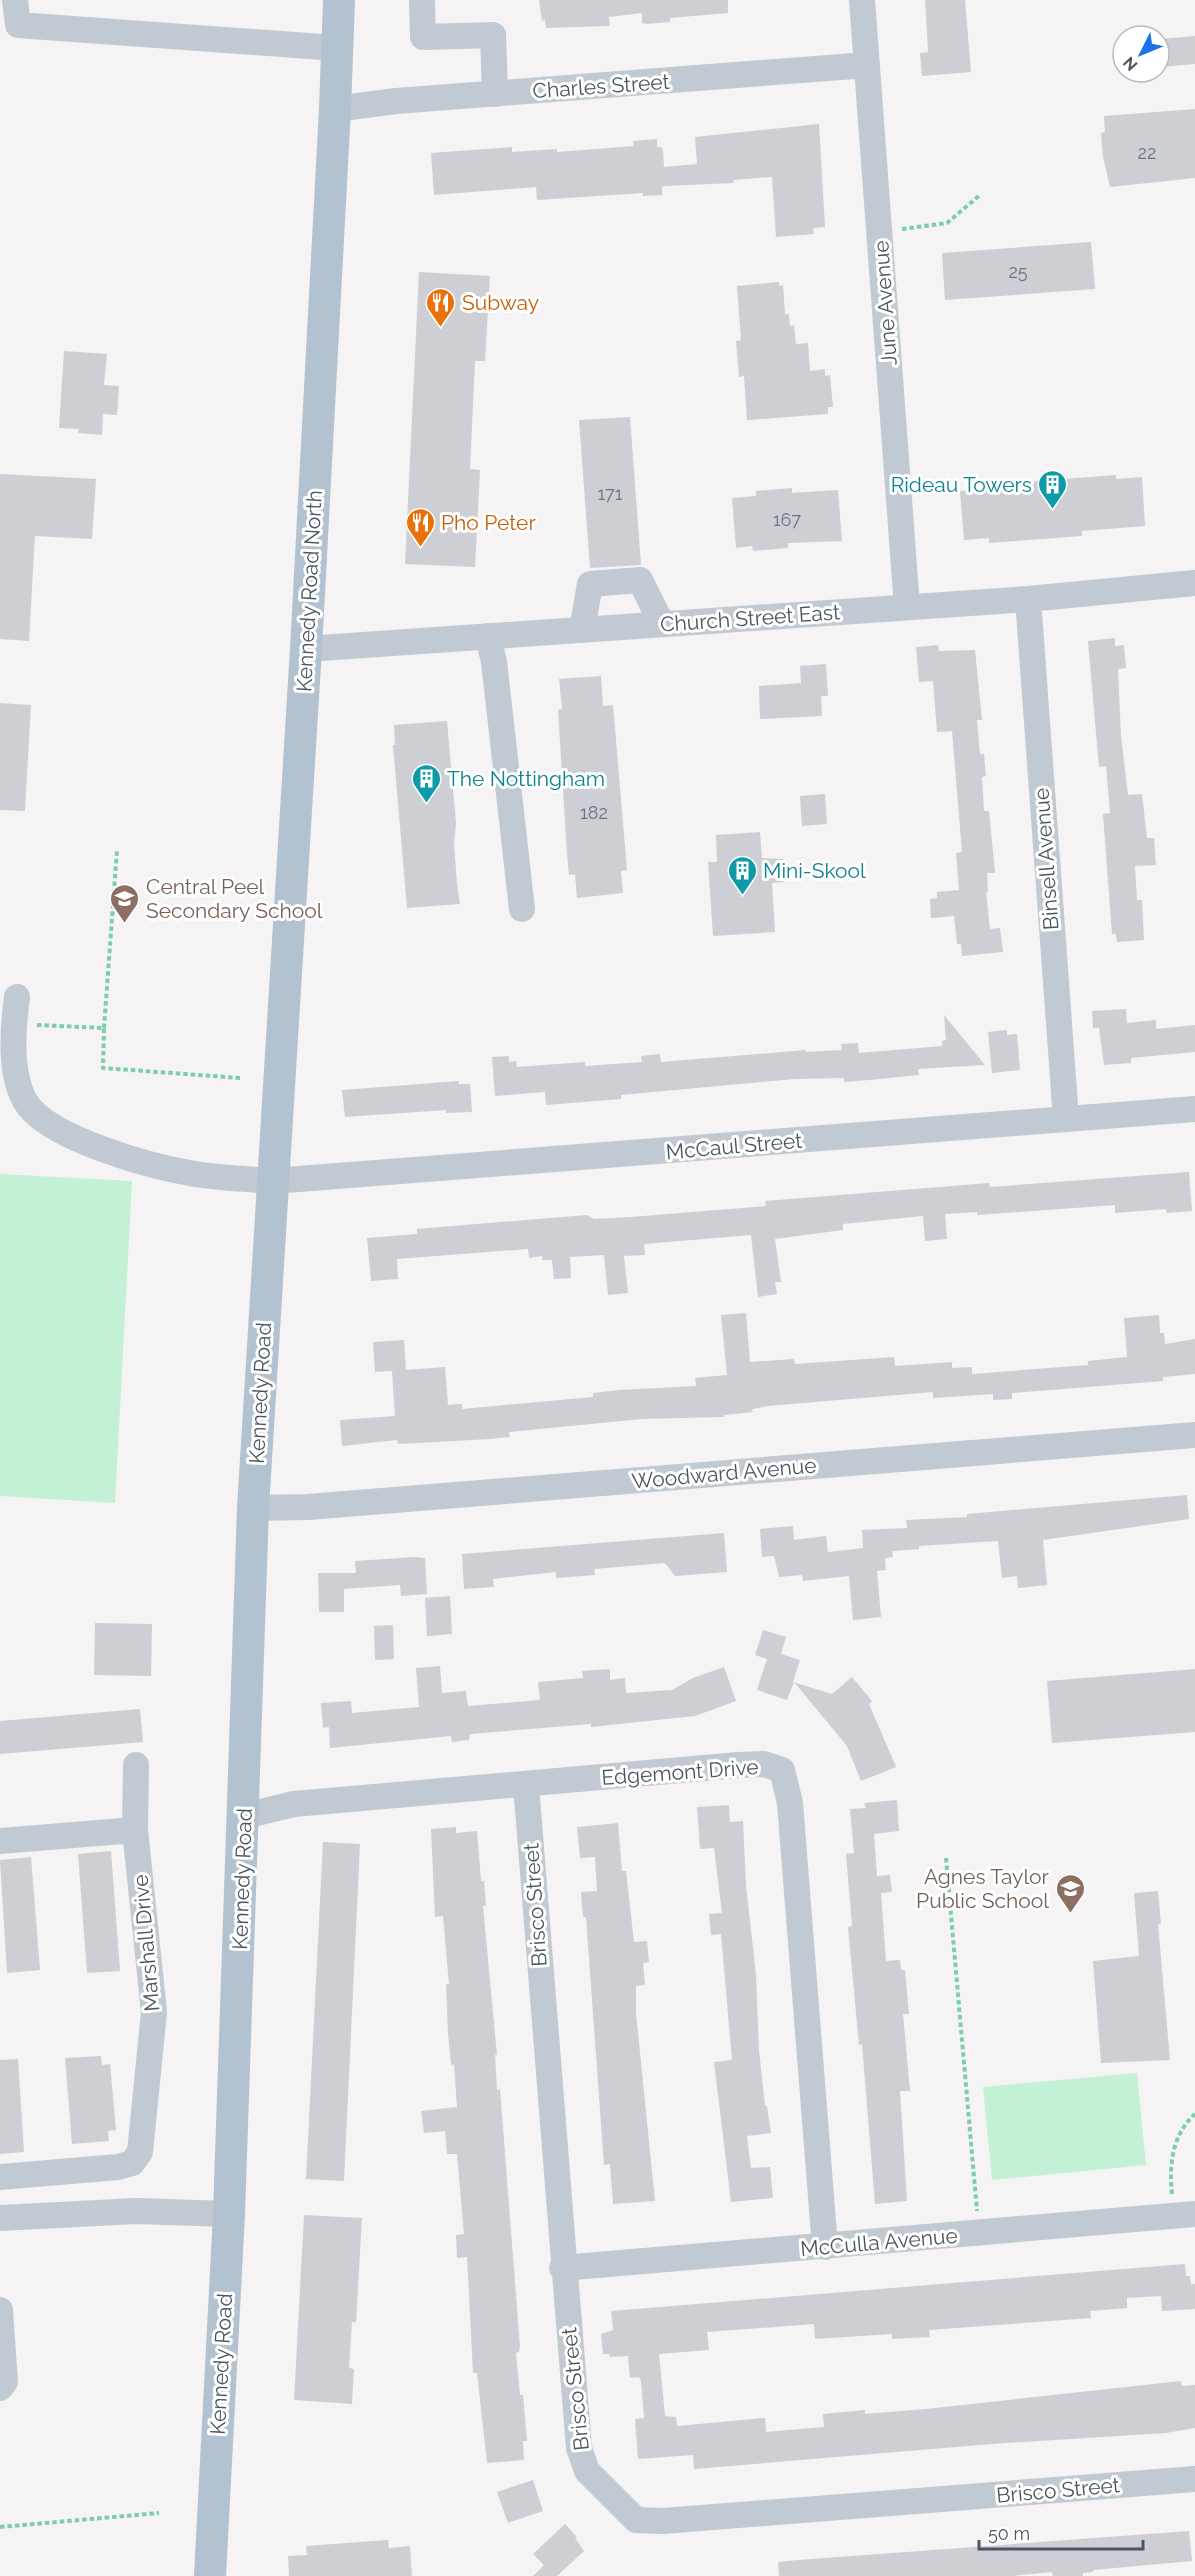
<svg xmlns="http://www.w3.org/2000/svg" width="1195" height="2576" font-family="Raleway,sans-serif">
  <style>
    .green { fill: #c3f1d5 }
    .building { fill: #cdcfd5 }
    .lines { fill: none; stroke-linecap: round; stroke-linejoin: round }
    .path { stroke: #7ad0a6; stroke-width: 4; stroke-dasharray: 4.5 3; stroke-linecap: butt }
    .minor { stroke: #c1cad2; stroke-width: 26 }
    .major { stroke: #b3c2d1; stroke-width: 32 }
    .labels { text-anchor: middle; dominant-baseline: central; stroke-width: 6; stroke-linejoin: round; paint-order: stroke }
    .number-label { font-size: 18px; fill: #6b747e }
    .street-label { font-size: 21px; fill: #4a5661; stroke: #fff }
    .food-label { font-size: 21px; fill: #c56008; stroke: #fff; text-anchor: start }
    .culture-label { font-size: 21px; fill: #0d838f; stroke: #fff; text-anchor: start }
    .education-label { font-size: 21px; fill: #785e54; stroke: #fff; text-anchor: start }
  </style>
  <rect width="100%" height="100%" fill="#f5f3f3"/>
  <!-- green -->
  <path class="green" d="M0 1174 132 1181 115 1503 0 1496Z
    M1137 2073 1146 2165 992 2180 983 2087Z"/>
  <!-- building -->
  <path class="building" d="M539 0H728V13L670 18V22L646 24 642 23V13L609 17 610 26 546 28 545 20 542 21Z
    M925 0H965L971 72 922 76 920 53 928 52Z
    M1195 36V64L1159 67V39Z
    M1195 109V178L1110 187 1103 157 1101 133 1105 132 1104 116Z
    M819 124 825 227 813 228 814 234 776 237 772 177 733 180 734 183 665 186 662 187V195L643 196V193L537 200 536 187 434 195 431 153 512 147V152L557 149V152L634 146 633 141 657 139V147H661L663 151 664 167 697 164 695 137Z
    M1091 242 1095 289 945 300 942 253Z
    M419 272 490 276 485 361H475L470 469 480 470 475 567 405 564Z
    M779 282V286L783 285 785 314H789L790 326 794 325 796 344 808 343 810 371 825 369V376L830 375 833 407H828V414L747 420 744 376 739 377 736 341 741 340 737 286Z
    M64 351 107 354 104 385 119 386 117 415 103 414 102 435 78 433 79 429 59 428Z
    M630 417 641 565 590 568 579 420Z
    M0 474 96 479 92 539 35 536 29 641 0 639Z
    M1116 475V479L1142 477 1145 526 1082 531V536L989 543V538L964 540 960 491 1025 487V482Z
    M792 488V493L838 490 842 541 788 543V548L753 551 752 546 736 548 732 498 756 496V491Z
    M1115 638V646L1124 645 1126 668 1118 669 1121 736 1128 795 1142 794 1147 838H1154L1156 865 1135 866 1137 900H1142L1144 940 1117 942 1116 934H1112L1103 814 1110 813 1106 766 1099 767 1088 641Z
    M938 645 939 651 975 650 982 720H977L980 754H984L986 776 982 777 984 811H989L995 873H987L988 892H986L990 929 1000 928 1003 952 962 956 961 944H957L954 916 931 918 930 899 937 898V892L959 890 956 853 962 852 952 731 937 732 933 681 919 682 916 647Z
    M826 664 828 696H821L822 716 760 719 759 686 801 683 800 666Z
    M601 676 603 706 613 705 627 870 621 871 623 893 577 898 575 874 569 875 567 855 558 710 562 709 559 679Z
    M0 703 31 705 25 811 0 810Z
    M447 721 456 823 454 844 457 884 460 904 407 908 393 745H395L394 725Z
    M825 794 827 824 802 826 800 796Z
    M760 832 762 858 783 859 784 882 772 883 775 932 713 936 708 862H717L716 835Z
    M1126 1009 1127 1023 1156 1020V1029L1195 1025V1052L1131 1058V1063L1104 1065 1099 1028H1093L1092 1011Z
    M944 1015 985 1065 918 1069 919 1075 869 1080 844 1082V1078L794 1079 621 1095V1099L546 1105 545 1092 495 1096 492 1057 509 1056V1062L516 1061 517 1067 585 1062V1066L642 1062 641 1056 660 1054 661 1062 806 1050V1052L842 1050 841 1044 858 1043 859 1053 942 1046V1041L946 1040Z
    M1007 1030V1035L1017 1034 1020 1070 992 1073 988 1032Z
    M459 1081V1084H470L472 1112 446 1113V1110L345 1117 342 1090Z
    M1189 1172 1192 1211 1167 1213 1166 1209 1115 1213V1205L977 1215V1212L945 1214 947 1239 925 1241 923 1216 843 1224V1230L775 1239 781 1282H775L777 1294 758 1297 751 1235 644 1244 645 1255 624 1256 628 1293 608 1295 604 1255 570 1257 571 1278 554 1279 552 1260H542V1256L529 1258 528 1249 397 1259 398 1279 371 1281 367 1238 417 1234V1229L587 1215 594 1219 631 1217 766 1206 765 1201 989 1183 990 1187Z
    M746 1313 750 1362 794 1359 795 1364 894 1357 895 1366 952 1362V1368L972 1367V1374L1088 1365V1361L1127 1357 1124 1318 1159 1315 1160 1333H1164L1165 1344 1195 1339V1374L1163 1377V1381L1012 1393V1399L993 1400V1394L933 1398V1392L768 1406 752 1409 753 1412 724 1415V1417L642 1419 509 1432 510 1437 490 1439 398 1444 397 1440 342 1446 340 1420 395 1416 392 1371 445 1367 448 1405 462 1404V1409L593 1397V1393L620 1390 696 1386 695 1378 727 1375 721 1315Z
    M404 1340 406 1370 375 1372 373 1342Z
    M1187 1495 1189 1519 1043 1540 1047 1585 1018 1588 1017 1576 1002 1578 998 1541 919 1546V1549L892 1551 893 1557 885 1558 886 1570 877 1571 881 1617 853 1620 849 1576 803 1581 802 1575 779 1577 774 1556 762 1557 760 1529 793 1526 794 1540 826 1536 828 1552 863 1548 862 1530 907 1528 906 1520 967 1517V1514Z
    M724 1533 727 1572 675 1576 665 1563 594 1569 595 1575 556 1578V1572L493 1579 494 1587 464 1589 462 1554Z
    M415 1557 425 1558 427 1594 401 1596 400 1585 344 1589V1612H319L318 1573H356L355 1561Z
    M450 1596 452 1634 427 1636 425 1598Z
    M95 1623 152 1624 151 1676 94 1675Z
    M393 1625 394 1659 375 1660 374 1626Z
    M763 1630 786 1637 781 1654 800 1660 793 1682 832 1694 852 1677 872 1701 869 1704 896 1767 861 1781 847 1746 794 1682 787 1700 757 1690 767 1659 755 1655Z
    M440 1666 442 1693 466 1691 468 1706 540 1700 538 1682 583 1678 582 1671 610 1669V1680L625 1678 626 1693 672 1690 693 1678 724 1667 736 1701 695 1716 591 1727V1724L470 1734 469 1740 452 1742 451 1736 330 1748 329 1727 323 1728 321 1703 351 1701 352 1713 419 1707 416 1668Z
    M1195 1669V1732L1052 1743 1047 1681Z
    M140 1709 143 1742 0 1754V1721Z
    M897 1800 899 1831 874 1834 877 1876 890 1875 892 1892 881 1893 886 1961 900 1960 901 1970H905L909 2014H903L910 2091H900L907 2201 875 2204 862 2044 859 2045 848 1927 852 1926 846 1854 854 1853 850 1809 866 1808 864 1803Z
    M729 1805 730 1822 743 1821 746 1885 756 1975 759 2050 765 2106H767L771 2133 747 2136 751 2168 770 2167 773 2198 731 2202 714 2062 732 2060 721 1934 711 1935 709 1914 722 1913 714 1848 700 1849 697 1807Z
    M618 1823 622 1871H626L634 1942 647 1941 649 1962 643 1963 645 1985 636 1986V2013L655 2201 613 2204 610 2164 604 2165 586 1917H583L581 1892 597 1891 595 1857 580 1858 577 1827Z
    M456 1827V1833L477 1831 481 1881H484L486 1906H483L497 2055H495L497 2090 500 2089 520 2347 519 2352 516 2353 520 2395H523L527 2441H523L524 2460 487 2463 477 2373H473L467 2257 457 2258 456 2235 464 2234 457 2154H447L445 2131 424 2133 421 2111 457 2107 454 2064 451 2065 448 2033 446 1984H449L443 1916 435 1917 431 1829Z
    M323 1842 360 1844 344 2181 306 2179Z
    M111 1851 120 1971 87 1973 78 1854Z
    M31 1857 40 1970 7 1973 0 1860Z
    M1158 1891 1161 1924H1158L1170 2060 1101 2063 1093 1961 1139 1956 1134 1893Z
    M101 2056 102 2065 110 2064 116 2130 108 2131 109 2141 72 2144 65 2058Z
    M18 2059 24 2152 0 2154V2060Z
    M304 2215 362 2218 356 2322H352L349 2368 354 2369 352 2404 294 2400Z
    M1185 2264 1186 2276H1190L1191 2284H1195V2309L1162 2311 1161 2296 1127 2298V2308L1090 2311 1091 2318 929 2330 930 2337 892 2339V2334L815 2339 814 2324 707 2332 709 2350 659 2354 665 2416 676 2417 677 2426 765 2418 766 2432 824 2427 823 2414 865 2410V2414L926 2409 1181 2381 1182 2386 1195 2385V2428L1166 2433 992 2444 694 2469 693 2455 638 2459 635 2419 644 2418 641 2381 639 2377 630 2378 628 2356 610 2357 609 2354H603L601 2334 613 2330 611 2311Z
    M533 2480 543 2511 508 2523 497 2492Z
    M565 2524 577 2537 575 2538 584 2551 557 2576H533L544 2565 533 2554Z
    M1189 2531 1192 2561 1093 2570V2572L1083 2573V2576H1053L1052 2572 1012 2576H779L778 2562 798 2560Z
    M388 2540 389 2548 410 2546 412 2576H289L288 2556 307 2555 306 2546Z"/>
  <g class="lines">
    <!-- path -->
    <path class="path" d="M902 229 947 223 980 195
      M37 1025 104 1028 103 1068 240 1078
      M104 1028 117 850
      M946 1858 977 2211
      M1172 2194C1169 2164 1172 2135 1195 2114
      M0 2527 159 2513"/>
    <!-- minor -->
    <path class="minor" d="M15 0 18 25 336 48
      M862 0 907 607
      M422 1 423 37 493 35 495 94
      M335 109 396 101 867 65
      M1028 599 1066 1119
      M582 630 590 584 640 580 662 624
      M488 636 494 662 522 909
      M306 649 1028 599 1195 583
      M17 997C13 1028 9 1072 25 1101 47 1139 153 1167 195 1174 221 1178 247 1179 273 1181L1195 1109
      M253 1508 308 1507 1195 1435
      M526 1785 579 2448 587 2471 636 2520 663 2521 1195 2479
      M244 1816 294 1804 738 1765 764 1764 782 1770 790 1803 825 2247
      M135 1830 136 1765
      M0 1841 135 1830 154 2012 140 2152 132 2163 118 2167 0 2177
      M0 2218 136 2211 229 2214
      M562 2268 1195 2214
      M0 2310 5 2382 0 2388"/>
    <!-- major -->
    <path class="major" d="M210 2576 229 2214 253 1508 306 649 335 109 339 0"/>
  </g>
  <!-- icons -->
  <defs>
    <symbol id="restaurant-pin" viewBox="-11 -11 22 30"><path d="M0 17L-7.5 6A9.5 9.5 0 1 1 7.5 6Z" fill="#e8710a" stroke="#fff"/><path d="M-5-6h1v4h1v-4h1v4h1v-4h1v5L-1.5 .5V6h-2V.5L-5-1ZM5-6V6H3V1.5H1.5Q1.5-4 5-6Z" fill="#fff"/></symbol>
    <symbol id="building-pin" viewBox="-11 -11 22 30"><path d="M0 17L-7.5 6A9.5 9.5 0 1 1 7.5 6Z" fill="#0f9aa8" stroke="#fff"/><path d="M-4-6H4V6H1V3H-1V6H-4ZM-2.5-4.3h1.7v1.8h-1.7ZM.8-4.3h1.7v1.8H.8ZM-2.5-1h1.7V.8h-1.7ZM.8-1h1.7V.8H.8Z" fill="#fff"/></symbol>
    <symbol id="school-pin" viewBox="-11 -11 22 30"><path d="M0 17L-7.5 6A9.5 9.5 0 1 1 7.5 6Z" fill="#8d6e63" stroke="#fff"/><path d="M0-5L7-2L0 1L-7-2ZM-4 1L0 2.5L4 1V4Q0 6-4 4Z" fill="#fff"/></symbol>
  </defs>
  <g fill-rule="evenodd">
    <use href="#restaurant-pin" x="424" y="286" width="33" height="45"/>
    <use href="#building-pin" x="1036" y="468" width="33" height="45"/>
    <use href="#restaurant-pin" x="404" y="506" width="33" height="45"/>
    <use href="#building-pin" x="410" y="762" width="33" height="45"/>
    <use href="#building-pin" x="726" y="854" width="33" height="45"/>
    <use href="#school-pin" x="108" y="882" width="33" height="45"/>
    <use href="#school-pin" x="1054" y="1872" width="33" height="45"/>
  </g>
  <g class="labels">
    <!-- number labels -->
    <g class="number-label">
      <text x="1147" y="152">22</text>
      <text x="1018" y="271">25</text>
      <text x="610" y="493">171</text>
      <text x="787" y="519">167</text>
      <text x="594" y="812">182</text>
    </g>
    <!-- street labels -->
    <g class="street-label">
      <text transform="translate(601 86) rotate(-4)">Charles Street</text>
      <text transform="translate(885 303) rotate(-94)">June Avenue</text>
      <text transform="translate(309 591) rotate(-87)">Kennedy Road North</text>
      <text transform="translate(750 618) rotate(-4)">Church Street East</text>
      <text transform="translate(1046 859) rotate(-94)">Binsell Avenue</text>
      <text transform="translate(734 1146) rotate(-5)">McCaul Street</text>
      <text transform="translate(260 1393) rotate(-87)">Kennedy Road</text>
      <text transform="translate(724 1473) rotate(-5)">Woodward Avenue</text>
      <text transform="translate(680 1772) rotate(-4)">Edgemont Drive</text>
      <text transform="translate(242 1879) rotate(-88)">Kennedy Road</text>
      <text transform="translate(535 1905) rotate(-94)">Brisco Street</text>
      <text transform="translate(146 1943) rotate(-95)">Marshall Drive</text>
      <text transform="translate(879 2242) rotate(-5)">McCulla Avenue</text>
      <text transform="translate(221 2364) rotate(-87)">Kennedy Road</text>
      <text transform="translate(575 2389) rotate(-96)">Brisco Street</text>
      <text transform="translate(1058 2490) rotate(-5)">Brisco Street</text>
    </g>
    <!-- food labels -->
    <g class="food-label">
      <text x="462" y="302">Subway</text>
      <text x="441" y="522">Pho Peter</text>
    </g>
    <!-- culture labels -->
    <g class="culture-label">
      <text x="1032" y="484" text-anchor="end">Rideau Towers</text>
      <text x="447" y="778">The Nottingham</text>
      <text x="763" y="870">Mini-Skool</text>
    </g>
    <!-- education labels -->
    <g class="education-label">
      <text x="146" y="886">Central Peel<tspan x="146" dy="24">Secondary School</tspan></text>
      <text x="1049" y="1876" text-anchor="end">Agnes Taylor<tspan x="1049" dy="24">Public School</tspan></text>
    </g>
  </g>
  <!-- north arrow -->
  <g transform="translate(1141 54) rotate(227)"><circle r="28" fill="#ffffff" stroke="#b7bbc0" stroke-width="1.5"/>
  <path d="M0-4.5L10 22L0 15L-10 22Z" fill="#1a73e8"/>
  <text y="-9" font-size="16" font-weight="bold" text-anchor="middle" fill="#4a5661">N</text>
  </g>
  <!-- scale -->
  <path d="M979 2540v9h164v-9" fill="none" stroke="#4a5661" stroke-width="3"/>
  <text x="988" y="2540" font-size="18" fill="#4a5661" stroke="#ffffff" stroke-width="4.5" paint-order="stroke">50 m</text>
</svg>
